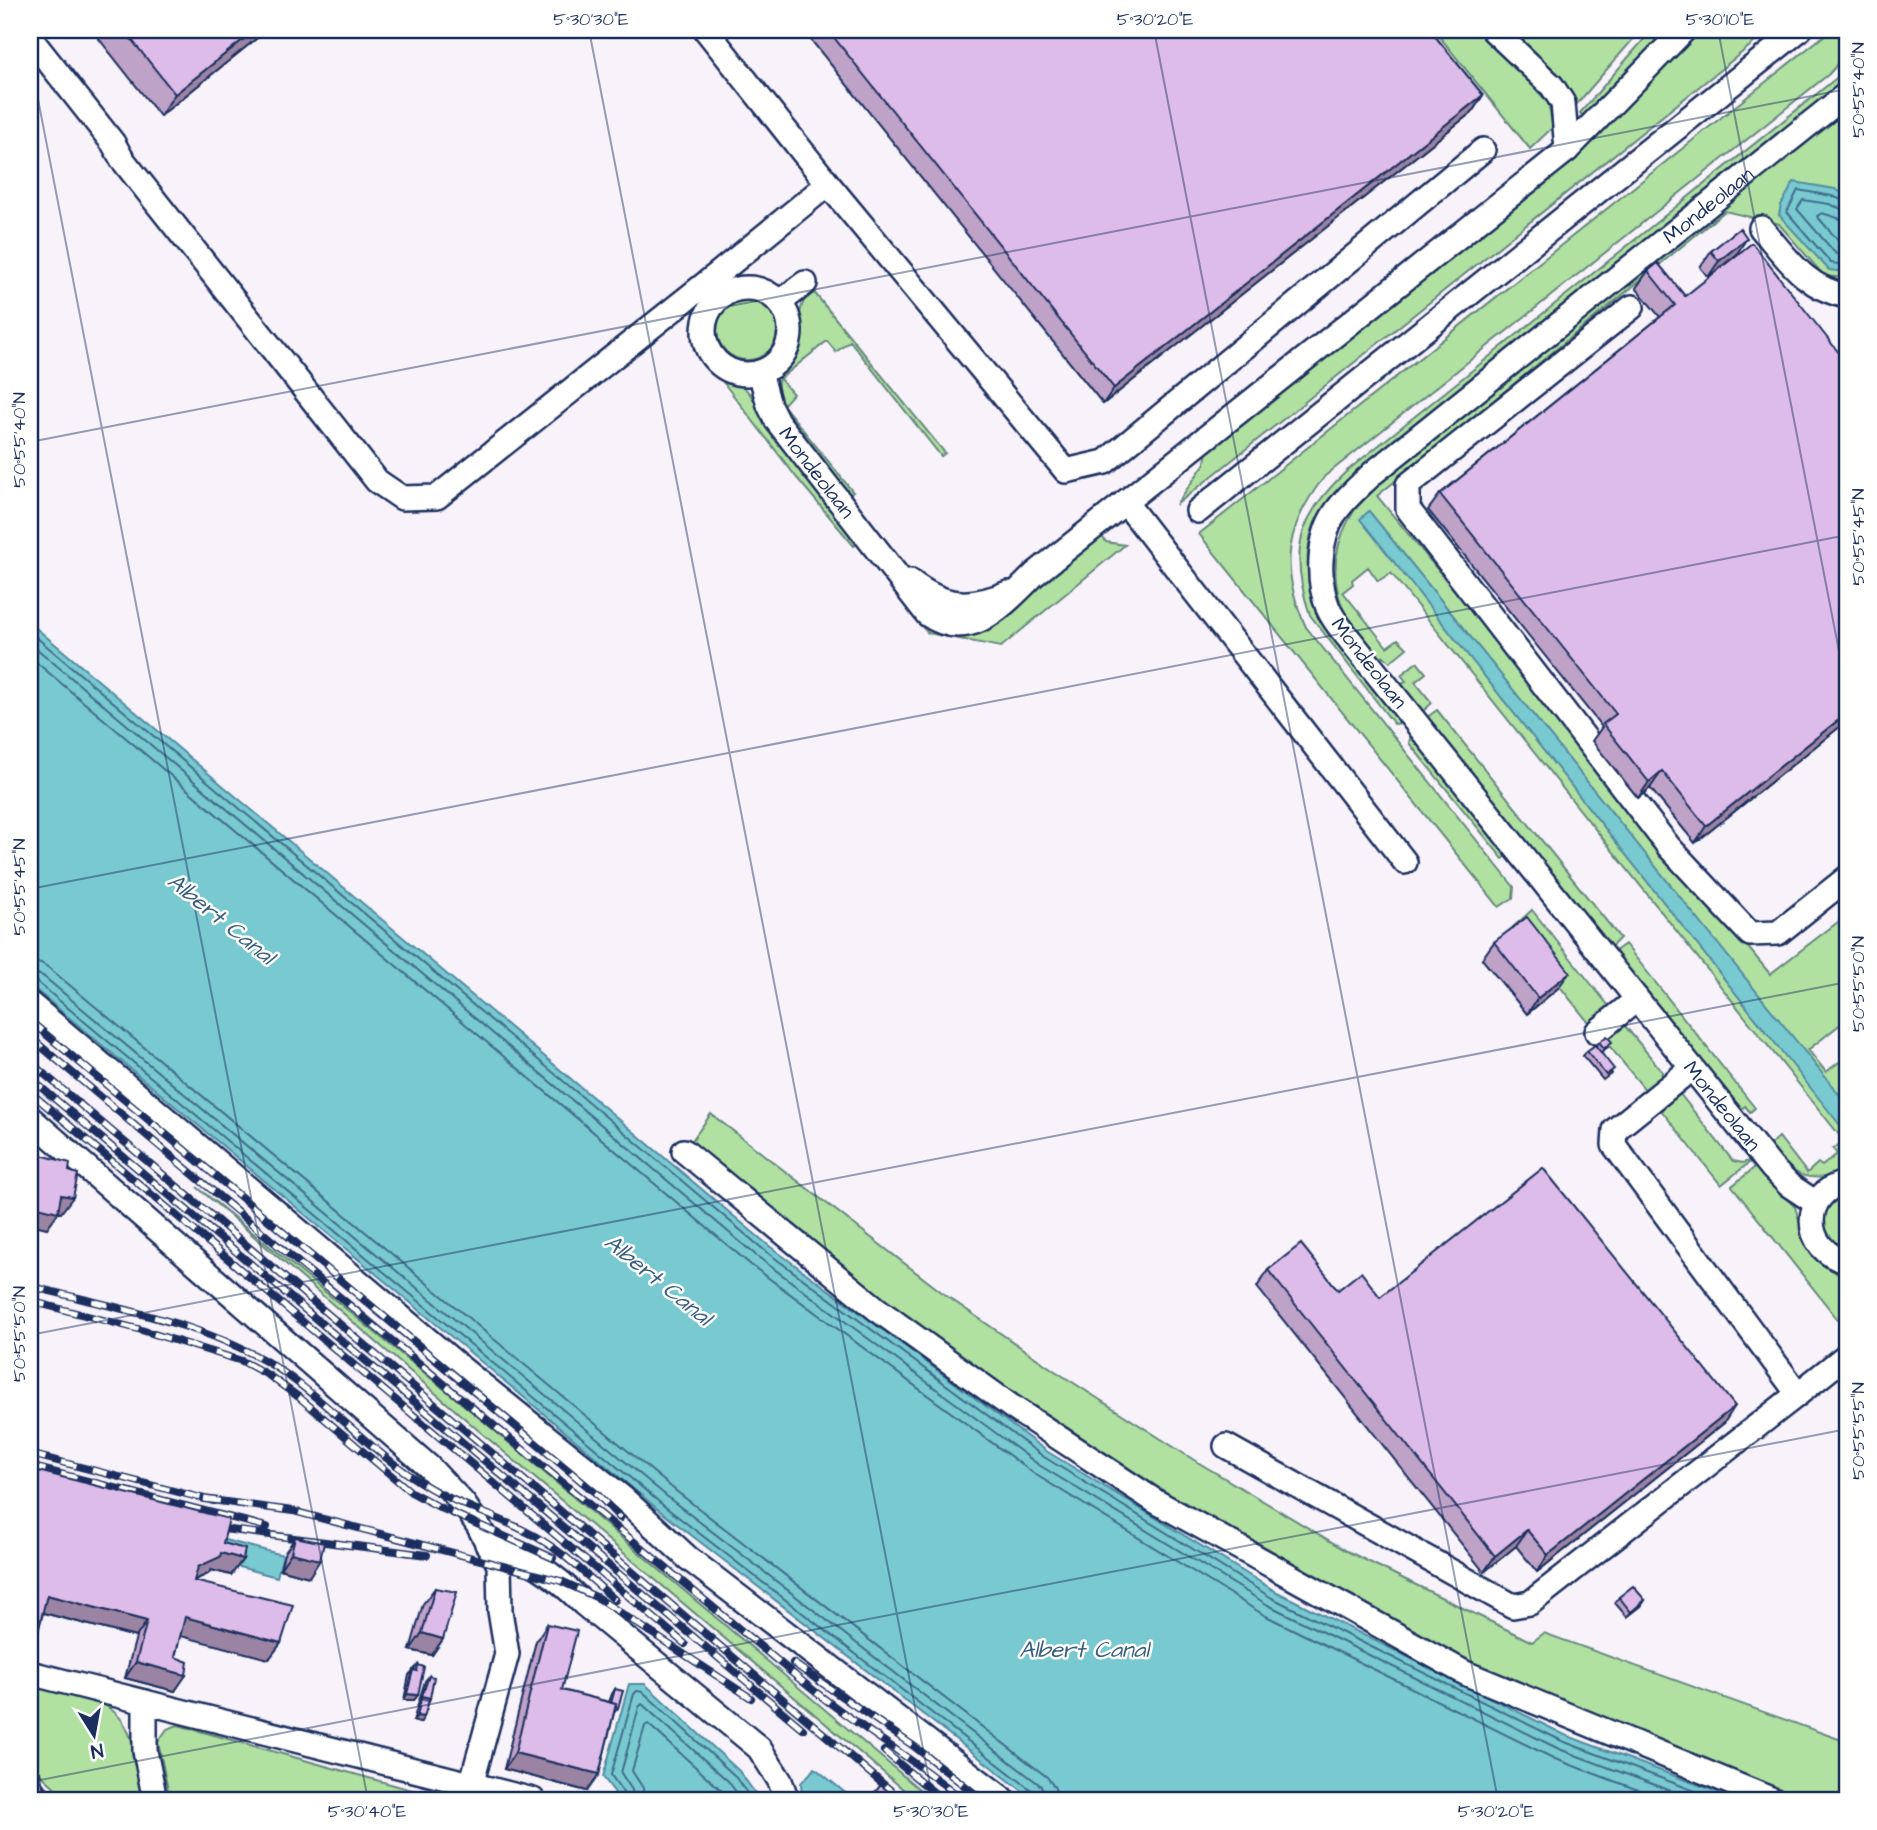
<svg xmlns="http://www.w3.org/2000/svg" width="1877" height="1830" font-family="'Architects Daughter',sans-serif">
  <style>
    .green { fill: #b1e1a0; stroke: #66887f; stroke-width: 2 }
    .water { fill: #79c9d1; stroke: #538ba3; stroke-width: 2 }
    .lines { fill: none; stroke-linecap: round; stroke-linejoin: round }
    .shore { stroke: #416d8c; stroke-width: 2 }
    .minor-casing { stroke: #1b2f5e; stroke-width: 28 }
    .minor { stroke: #fff; stroke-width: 23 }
    .rail-casing { stroke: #1b2f5e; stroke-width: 8 }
    .rail { stroke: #fff; stroke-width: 5; stroke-dasharray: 16; stroke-linecap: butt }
    .wall { fill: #bea2c8; stroke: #1b2f5e; stroke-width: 2 }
    .shaded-wall { fill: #9b84a3; stroke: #1b2f5e; stroke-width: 2 }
    .building { fill: #ddbce9; stroke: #1b2f5e; stroke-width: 2 }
    .ticks { fill: none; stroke: #1b2f5e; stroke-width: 2; stroke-opacity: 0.45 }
    .labels { text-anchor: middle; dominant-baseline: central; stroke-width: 5; stroke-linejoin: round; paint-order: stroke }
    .street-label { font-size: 21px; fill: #1b2f5e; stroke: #fff }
    .water-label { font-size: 23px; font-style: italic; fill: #375d80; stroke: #fff }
    .neatline { fill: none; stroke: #1b2f5e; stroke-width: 2.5 }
    .ticks-label { font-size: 18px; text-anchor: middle; fill: #1b2f5e }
  </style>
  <rect width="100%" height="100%" fill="#f8f2fb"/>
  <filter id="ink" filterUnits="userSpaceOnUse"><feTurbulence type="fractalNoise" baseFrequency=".0143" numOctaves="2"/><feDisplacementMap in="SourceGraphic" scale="14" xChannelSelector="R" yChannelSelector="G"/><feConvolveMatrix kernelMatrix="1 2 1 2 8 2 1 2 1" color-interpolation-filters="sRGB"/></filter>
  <g filter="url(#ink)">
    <!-- green -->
    <path class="green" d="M1434 30H1483L1548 103 1553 127 1530 149Z
      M1512 30H1641L1576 105 1568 92Z
      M1652 30H1671L1585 118 1580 113Z
      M1699 30H1770L1176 505 1205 463 1207 450 1570 158 1620 113 1678 50Z
      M1831 30H1847C1847 48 1842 60 1829 74L1325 476C1285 526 1279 568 1306 627L1514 887 1513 898 1499 907 1199 534Z
      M1847 65V79L1392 445C1373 461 1350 476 1333 495 1302 528 1302 574 1319 613L1406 723 1394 724 1310 615C1288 550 1299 515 1348 470L1829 84 1845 71Z
      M1847 106V278L1824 276 1779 224 1725 211 1377 496 1770 974 1847 915V1019L1808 1050 1826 1072 1847 1056V1171C1839 1172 1833 1176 1825 1177 1798 1181 1784 1166 1768 1146L1779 1137 1807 1173 1818 1163 1822 1166 1837 1154 1833 1149 1844 1141 1391 573 1378 581 1368 567 1352 580 1353 584 1343 592 1387 647 1398 639 1407 648 1390 662 1384 656 1379 659C1366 643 1349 625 1342 606 1326 563 1341 522 1370 490Z
      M813 291 945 453 941 456 850 341 836 352 827 341 780 379 793 394 783 405 853 492 849 495 784 414C779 403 776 394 778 382 780 368 790 360 795 347 802 327 794 305 813 291Z
      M717 330a30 30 0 1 1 60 0a30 30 0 1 1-60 0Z
      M713 369C744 384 751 389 764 421L860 541 854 546 797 478Z
      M1101 535 1106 542 1125 545 1001 647 928 633 921 626 927 622 939 630Z
      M1417 662 1426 673 1415 682 1432 703 1422 712 1400 686 1406 681 1401 675Z
      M1437 710 1620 938 1610 948 1426 718Z
      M1412 731 1510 854 1503 859 1409 743Z
      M1532 910 1612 1010 1592 1027 1513 927Z
      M1625 944 1755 1108 1750 1112 1745 1106 1740 1110 1614 952Z
      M1621 1021 1662 1071 1661 1080 1646 1091 1602 1037Z
      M1680 1094 1733 1161 1743 1163 1754 1159 1721 1185 1661 1110Z
      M711 1114 948 1297 1055 1371 1194 1460 1347 1551 1532 1642 1544 1633 1847 1742V1800H1797L1776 1793 1464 1663 1207 1525 932 1340 688 1146Z
      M1759 1164 1779 1191 1795 1207 1808 1248 1817 1259 1840 1276 1847 1294V1331L1732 1186Z
      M197 1187 482 1420 932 1800H916L478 1430Z
      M1847 1193V1251L1829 1239C1819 1219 1826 1201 1847 1193Z
      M30 1685C62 1692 109 1694 126 1727 137 1748 139 1777 144 1800H69L30 1765Z
      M178 1725 448 1800H170L158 1742 167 1729Z"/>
    <!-- water -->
    <path class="water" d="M1794 182 1835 189 1847 196V272L1829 270 1779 215 1781 205Z
      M1369 511 1847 1104V1134L1360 519Z
      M30 623 768 1245 1048 1452 1275 1591 1565 1735 1739 1800H1034L660 1511 30 985Z
      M217 1538 283 1555 277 1577 235 1566Z
      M629 1684H645L739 1771 760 1800H627L619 1798 603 1777Z
      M815 1768 854 1800H806L802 1797 801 1783Z"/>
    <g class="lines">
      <!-- shore -->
      <path class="shore" d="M1847 202 1832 196 1798 190 1787 212 1831 263 1847 265
        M1847 211 1829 204 1803 200 1797 209 1836 254 1847 256
        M1847 221 1822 213 1817 216 1841 244 1847 246
        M30 632 764 1250 1044 1457 1272 1598 1562 1741 1719 1800
        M30 643 758 1257 1039 1465 1268 1605 1559 1749 1695 1800
        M30 657 751 1265 1033 1473 1264 1615 1555 1759 1665 1800
        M30 961 41 963 49 968 676 1491 1047 1777 1055 1788 1057 1800
        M30 972 43 976 670 1499 1040 1785 1045 1792 1046 1800
        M30 981 37 982 664 1506 1034 1792 1037 1800
        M625 1800 624 1794 611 1775 634 1694 637 1691 643 1692 734 1775 752 1800
        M634 1800 632 1790 621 1773 639 1707 642 1704 728 1781 742 1800
        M644 1800 643 1788 632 1771 645 1726 648 1724 720 1789 729 1800"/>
      <defs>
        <g id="minor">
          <path d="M706 30 828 184 1066 471 1105 462 1483 150"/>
          <path d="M1493 30 1552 86 1563 103 1567 150"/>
          <path d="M30 38 113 143 122 159 377 481 402 498 437 497 719 273 828 184"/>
          <path d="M1761 228C1787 258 1806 289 1847 296"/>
          <circle cx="747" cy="331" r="43"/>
          <path d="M780 302 805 283"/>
          <path d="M1632 307 1408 485V509L1669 847 1750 934 1778 933 1847 878"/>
          <path id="s1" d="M760 372 769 405 777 421 927 614C971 645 1005 603 1035 574L1567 150 1684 30"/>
          <path d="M1125 502 1405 862"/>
          <path d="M1198 511 1799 30"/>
          <path d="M910 581C943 607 969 609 1008 593"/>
          <path d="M30 1004 462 1369 624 1499 688 1558 1004 1800"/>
          <path d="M1597 1032 1637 999"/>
          <path d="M1692 1068 1615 1130 1614 1145 1798 1394 1847 1355"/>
          <path d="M30 1118 429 1467 463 1503 478 1525 499 1565 500 1611 507 1654 471 1785"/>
          <path d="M684 1151 878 1310 1012 1407 1155 1501 1465 1673 1773 1800"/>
          <path d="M1847 1183C1800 1190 1801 1252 1847 1261"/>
          <path id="s2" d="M1816 1203 1789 1185 1772 1168 1350 640C1342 630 1333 620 1328 608 1317 581 1318 538 1335 513 1345 498 1360 486 1373 473L1847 94"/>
          <path d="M1226 1446 1513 1606 1530 1603 1798 1394"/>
          <path d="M487 1544C530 1558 552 1572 584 1604L759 1748 780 1781 787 1800"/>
          <path d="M30 1673 533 1800"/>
          <path d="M145 1702V1751L155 1800"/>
        </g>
      </defs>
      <!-- minor casing -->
      <use href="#minor" class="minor-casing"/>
      <!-- minor -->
      <use href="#minor" class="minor"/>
      <defs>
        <path id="rail" d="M30 1021 598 1495 620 1518
          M30 1037C286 1254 544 1467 802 1681 853 1724 912 1757 963 1800
          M30 1062 902 1800
          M30 1078 803 1729
          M37 1098 685 1644
          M30 1286C110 1307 211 1324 280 1370 332 1405 377 1458 430 1488 461 1506 496 1516 527 1532 560 1548 587 1576 615 1600
          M30 1301 138 1329 242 1361 268 1375 300 1398 411 1492 441 1508 553 1558
          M30 1454 213 1501
          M30 1466 267 1527
          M204 1499 293 1511 561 1581 598 1598 751 1698
          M208 1527 427 1555
          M793 1663 915 1747 983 1800
          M884 1751 943 1800
          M30 1776 57 1800"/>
      </defs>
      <!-- rail casing -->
      <use href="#rail" class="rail-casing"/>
      <!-- rail -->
      <use href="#rail" class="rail"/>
    </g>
    <!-- wall -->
    <path class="wall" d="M92 30H267L160 116Z
      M803 30H1430L1483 95 1472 112 1103 404Z
      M1711 251 1736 255 1708 277 1700 267Z
      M1658 263 1847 721 1695 843 1650 788 1638 798 1592 741 1602 727 1428 510 1440 494 1660 317 1636 288 1648 271Z
      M1494 942 1558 988 1527 1014 1482 959Z
      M1599 1042 1608 1047 1601 1052 1611 1074 1603 1080 1583 1056 1587 1051 1596 1046Z
      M1268 1270 1338 1290 1380 1297 1724 1423 1537 1572 1516 1546 1484 1572 1257 1287Z
      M30 1469 223 1543 243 1559 231 1575 211 1570 208 1574 195 1580 194 1581 281 1643 269 1659 180 1635 175 1657V1691L125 1678 136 1637 43 1613 37 1635 30 1645Z
      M295 1538 309 1577 280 1569 284 1554Z
      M435 1588 443 1639 432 1655 410 1650 423 1604Z
      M1619 1597 1645 1600 1641 1606 1627 1617 1615 1603Z
      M547 1624 562 1690 609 1702 612 1694 615 1689 618 1708 614 1713 599 1774 587 1791 504 1769 536 1641Z
      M418 1665V1695L414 1700H404L409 1675Z
      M429 1676 430 1698 420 1723 413 1721 425 1681Z"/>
    <!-- shaded-wall -->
    <path class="shaded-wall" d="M255 30H267L160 116 175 94Z
      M1483 95 1472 112 1103 404 1114 388Z
      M1747 238 1736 255 1708 277 1719 261Z
      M1847 713V721L1695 843 1706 826Z
      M1662 771 1650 788 1638 798 1649 782Z
      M1570 972 1558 988 1527 1014 1538 998Z
      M61 1195 73 1197 61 1213H58L47 1228 30 1224V1205Z
      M1735 1406 1724 1423 1537 1572 1548 1555Z
      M1527 1530 1516 1546 1484 1572 1495 1556Z
      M221 1553 243 1559 231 1575 211 1570 208 1574 186 1584 198 1567Z
      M291 1553 320 1560 309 1577 280 1569Z
      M47 1595 147 1621 136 1637 36 1611Z
      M1645 1600 1641 1606 1627 1617 1631 1612Z
      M185 1617 281 1643 269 1659 173 1634Z
      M30 1633 37 1635 30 1645Z
      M422 1633 443 1639 432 1655 410 1650Z
      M136 1662 186 1675 175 1691 125 1678Z
      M407 1694 418 1695 414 1700H404Z
      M422 1696 430 1698 427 1704 421 1699 418 1702Z
      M417 1716 424 1717 420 1723 413 1721Z
      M515 1753 599 1774 587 1791 504 1769Z"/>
    <!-- building -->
    <path class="building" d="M124 30H255L175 94Z
      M828 30H1430L1483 95 1114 388Z
      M1740 228 1747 238 1719 261 1711 251Z
      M1752 243 1847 363V713L1706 826 1662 771 1649 782 1603 724 1616 714 1440 494 1675 305 1648 271 1658 263 1685 296Z
      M1527 917 1570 972 1538 998 1494 942Z
      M1607 1036 1612 1042 1604 1048 1599 1042Z
      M1595 1045 1614 1069 1606 1075 1587 1051Z
      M30 1152 70 1163 69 1171 78 1174 73 1197 61 1195 58 1212 30 1205Z
      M1543 1168 1735 1406 1548 1555 1527 1530 1495 1556 1268 1270 1301 1244 1338 1290 1361 1272 1380 1297Z
      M30 1469 229 1519 223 1543 245 1549 243 1559 221 1553 220 1557 198 1567 194 1581 293 1605 281 1643 185 1617 175 1657 188 1662 186 1675 136 1662 147 1621 47 1595 37 1635 30 1633Z
      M295 1537 324 1543 320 1560 291 1553Z
      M1633 1586 1645 1600 1631 1612 1619 1597Z
      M435 1588 457 1592 443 1639 422 1633Z
      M547 1624 577 1631 562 1690 616 1704 599 1774 515 1753Z
      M418 1665 424 1667 418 1695 407 1694 413 1670 417 1671Z
      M429 1676 434 1677 430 1698 422 1696Z
      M615 1689 623 1691 618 1708 616 1707V1704L611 1703Z
      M421 1699 429 1701 424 1717 417 1716Z
      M40 1772 46 1800H30V1774Z
      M881 1785 898 1800H868Z"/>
  </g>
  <!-- ticks -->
  <path class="ticks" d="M589 30 933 1800M1154 30 1498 1800M1718 30 1847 692M30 58 368 1800M30 442 1847 89M30 889 1847 535M30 1335 1847 982M30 1782 1847 1429"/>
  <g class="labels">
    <!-- street labels -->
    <g class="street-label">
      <text stroke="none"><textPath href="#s2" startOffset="1354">Mondeolaan</textPath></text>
      <text stroke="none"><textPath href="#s1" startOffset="117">Mondeolaan</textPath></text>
      <text transform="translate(1369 663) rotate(52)">Mondeolaan</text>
      <text transform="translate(1722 1106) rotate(51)">Mondeolaan</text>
    </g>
    <!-- water labels -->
    <g class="water-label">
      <text transform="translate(221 919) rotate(39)">Albert Canal</text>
      <text transform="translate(658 1280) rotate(39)">Albert Canal</text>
      <text x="1084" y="1650">Albert Canal</text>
    </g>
  </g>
  <!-- margin -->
  <rect width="1877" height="1830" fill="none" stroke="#fff" stroke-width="77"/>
  <!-- north arrow -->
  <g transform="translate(94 1735) rotate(169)" stroke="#ffffff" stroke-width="5" paint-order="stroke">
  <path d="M0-5L12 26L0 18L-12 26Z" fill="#1b2f5e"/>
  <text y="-10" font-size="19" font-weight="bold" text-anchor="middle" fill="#1b2f5e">N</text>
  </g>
  <rect x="38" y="38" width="1801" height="1754" class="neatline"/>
  <g class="ticks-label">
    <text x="591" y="25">5°30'30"E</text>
    <text x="1155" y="25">5°30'20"E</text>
    <text x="1720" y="25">5°30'10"E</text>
    <text transform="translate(1858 90) rotate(-90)" y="6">50°55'40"N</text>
    <text transform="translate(19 440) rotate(-90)" y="6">50°55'40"N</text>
    <text transform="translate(1858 537) rotate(-90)" y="6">50°55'45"N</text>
    <text transform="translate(19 887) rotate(-90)" y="6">50°55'45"N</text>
    <text transform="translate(1858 984) rotate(-90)" y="6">50°55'50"N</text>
    <text transform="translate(19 1334) rotate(-90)" y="6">50°55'50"N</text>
    <text transform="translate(1858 1431) rotate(-90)" y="6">50°55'55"N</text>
    <text x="367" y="1817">5°30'40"E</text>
    <text x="931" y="1817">5°30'30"E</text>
    <text x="1496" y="1817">5°30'20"E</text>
  </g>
</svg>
